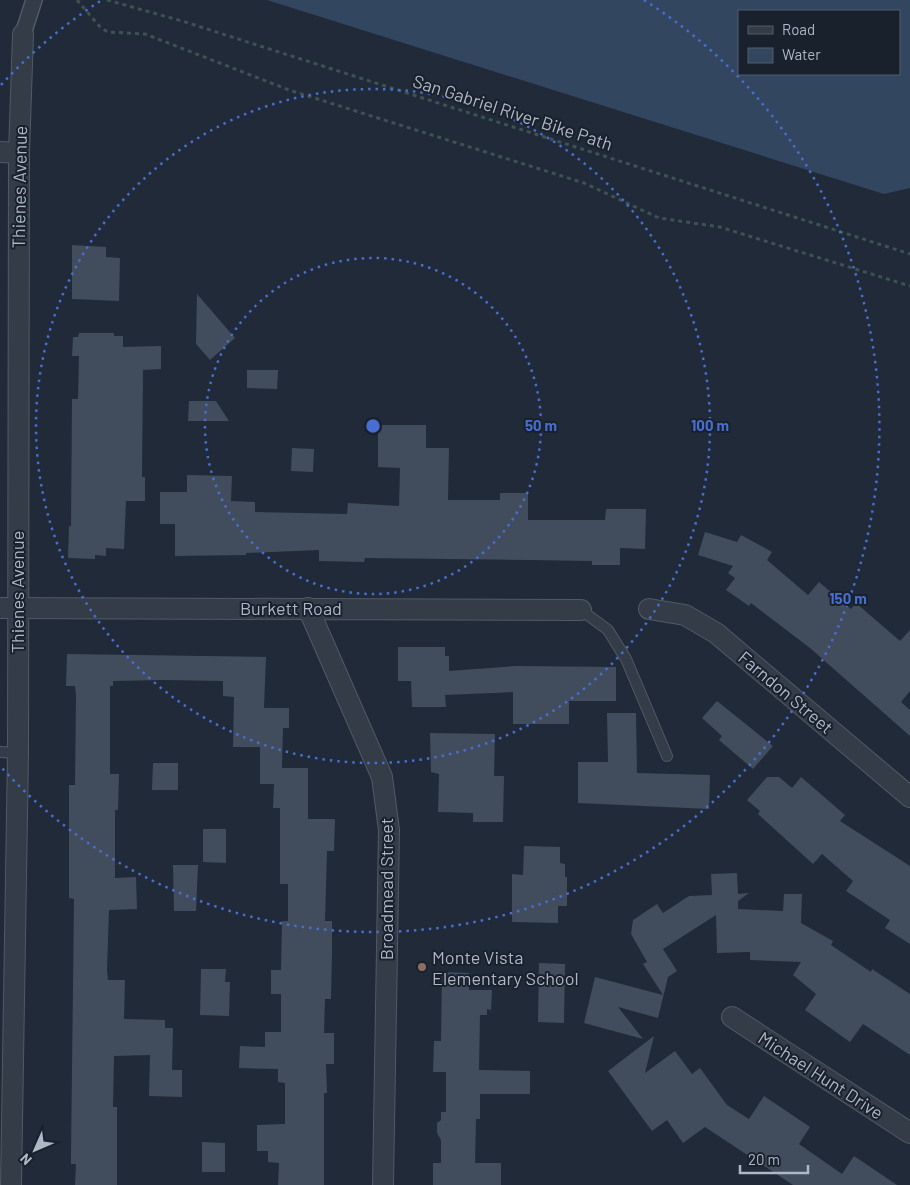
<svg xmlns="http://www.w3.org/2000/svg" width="910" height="1185" font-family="Barlow,sans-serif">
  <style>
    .water { fill: #334660; fill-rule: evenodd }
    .building { fill: #414d5d }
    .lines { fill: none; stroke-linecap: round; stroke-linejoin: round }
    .service-casing { stroke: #515a66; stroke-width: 12 }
    .pedestrian-casing { stroke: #515a66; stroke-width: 18 }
    .minor-casing { stroke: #515a66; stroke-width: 22 }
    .path { stroke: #3d5253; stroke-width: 3; stroke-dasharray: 4 4; stroke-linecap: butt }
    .service { stroke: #343c48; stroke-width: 10 }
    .pedestrian { stroke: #343c48; stroke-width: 15 }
    .minor { stroke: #343c48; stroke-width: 20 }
    .ring { fill: none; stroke: #486ed2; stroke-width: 2.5; stroke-dasharray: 2.5 5 }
    .education-dot { fill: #8d6e63; stroke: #19212d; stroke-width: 2 }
    .labels { text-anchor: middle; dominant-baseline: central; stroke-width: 4; stroke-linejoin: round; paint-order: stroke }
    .street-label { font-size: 18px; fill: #aeb7c5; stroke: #19212d }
    .poi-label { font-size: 18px; fill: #aeb7c5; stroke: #19212d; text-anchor: start }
    .centre { fill: #486ed2; stroke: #19212d; stroke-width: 2.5 }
    .ring-label { font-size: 15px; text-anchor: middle; font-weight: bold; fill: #486ed2; stroke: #19212d; stroke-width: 4; stroke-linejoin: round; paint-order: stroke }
  </style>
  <rect width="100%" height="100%" fill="#202a38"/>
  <!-- water -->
  <path class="water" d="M267 0H910V188L884 194ZM739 11H899V74H739Z"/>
  <!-- building -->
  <path class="building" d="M72 245 106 247V257L120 258 119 301 72 299Z
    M197 294 235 338 210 360 196 344Z
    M79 333H114V336H123V347L161 346V369L143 370 142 477H145V501H126L124 549 106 548V556L95 555V559L68 558 69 526H71L72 399H78L79 356H72L73 337H78Z
    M247 370H278L277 389 247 388Z
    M189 401H216L229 421H188Z
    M378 425H426V448H449L448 500H500V493H528V520H605L606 509H646L645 549 620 548V565H592V561L529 560 365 558 364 562 319 561V550L246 553V555L175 556V524H160V492H187V475L232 476 231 501 255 502V512L347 514 348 503 399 506 400 468 378 467Z
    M292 448 314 449 313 472 291 471Z
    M705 532 737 542 741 535 772 552 767 560 808 595 819 582 851 609 856 603 900 641 910 630V691L901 702 910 710V736L810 648 751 603 749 606 726 590 735 578 728 573 733 566 698 555Z
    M398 647H445V656H449V671L516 666 616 667V701H569V724H513V692L445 695 446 707H412L411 681H398Z
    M67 654 266 657 264 708H289V728H283L282 768H308V819H335L334 851H327L325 921H332V953L331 999H325L324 1033H334V1064H326L327 1093H324V1185H278L279 1163 268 1162V1151H257V1125L285 1124V1083L278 1082V1069L239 1068 240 1046 265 1047V1032H281V994H271V970H281L282 921H288V884H280V808H273L274 784H260V747H233L234 697 223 696V681L165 680 113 681V686H110V774H119L118 810H115V878L136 877 137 909 109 910 107 970 108 980H125L124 1019 165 1020V1028H173L172 1070H182V1097L149 1096 150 1055 114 1056 113 1107H117V1185H75L76 1164H71V1154L74 899 69 898V785H75L76 696 75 686H66Z
    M717 701 773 746 753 769 719 740 722 736 702 718Z
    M607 713H636L637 773 710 775 709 809 578 803V762H608Z
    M430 733 495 734 494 776H504L503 822H473V813L438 812 439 774 431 772Z
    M153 763H178V790H152Z
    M767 777H779L792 788 801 777 845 815 840 821 910 866V944L885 928 890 920 846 891 853 881 822 854 813 864 758 814 760 811 747 800Z
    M203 829H226V863L203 862Z
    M524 846 560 847V863L565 864V877H567V906H558V923L512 922V874L523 875Z
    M173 865H198L196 911H174Z
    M737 873 738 894 749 893 738 901V909L783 911 784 894H802L801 923 833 941 831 945 871 972 872 969 910 994V1055L863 1024 850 1042 805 1010 816 994 793 975 801 962 750 960V952L717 953 716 915 663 949 677 971 668 977 658 1018 618 1007 643 1039 584 1023 595 977 663 995 643 964 647 962 631 934 633 920 657 904 663 913 689 896 712 895 711 874Z
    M539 963 565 964 564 1023 538 1022Z
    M201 969H226L225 982H230L229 1016 200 1015Z
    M442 972 469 973V990H492L491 1010 487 1009V1015H480L479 1070 530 1071V1094H480V1119H476L475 1163H501V1185H433V1163H441V1140L437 1133V1123L441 1120V1112H446V1072H433L434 1041H441Z
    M654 1036 645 1073 675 1051 692 1074 700 1068 727 1105 749 1119 764 1096 810 1127 799 1144 842 1174 854 1156 897 1185H793L705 1127 683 1143 667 1120 652 1131 608 1071Z
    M202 1142 225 1143V1172H202Z"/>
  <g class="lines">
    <defs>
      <path id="service" d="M581 610 608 630 626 659 667 756
        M0 752 18 753"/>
      <path id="pedestrian" d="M23 34 34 0"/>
      <path id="minor" d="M0 152 19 153
        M0 608 581 610
        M308 608 382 777 389 830 383 1185
        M649 609 685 615 716 633 910 797
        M732 1017 910 1133
        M11 1185 18 753 19 153 23 34"/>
    </defs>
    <!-- service casing -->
    <use href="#service" class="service-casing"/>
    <!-- pedestrian casing -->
    <use href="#pedestrian" class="pedestrian-casing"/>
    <!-- minor casing -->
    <use href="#minor" class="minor-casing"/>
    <!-- path -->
    <path class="path" d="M77 0 101 28 108 32 145 34 289 90 584 183 659 218 720 227 910 286
      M107 0 182 21 910 254"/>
    <!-- service -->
    <use href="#service" class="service"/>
    <!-- pedestrian -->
    <use href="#pedestrian" class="pedestrian"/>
    <!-- minor -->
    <use href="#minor" class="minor"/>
  </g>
  <!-- distance rings -->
  <g class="ring">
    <circle cx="373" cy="426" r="168"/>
    <circle cx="373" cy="426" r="337"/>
    <path d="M1 85A505 505 0 0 1 102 0M644 0A505 505 0 1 1 1 767"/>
  </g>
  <!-- markers -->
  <circle class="education-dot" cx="422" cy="967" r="5"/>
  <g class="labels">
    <!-- street labels -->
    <g class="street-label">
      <text transform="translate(513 112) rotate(18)">San Gabriel River Bike Path</text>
      <text transform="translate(19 187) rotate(-89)">Thienes Avenue</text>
      <text transform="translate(17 592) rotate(-90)">Thienes Avenue</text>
      <text x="291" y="608">Burkett Road</text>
      <text transform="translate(786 692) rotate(40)">Farndon Street</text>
      <text transform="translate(386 889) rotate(-90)">Broadmead Street</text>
      <text transform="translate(821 1075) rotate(33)">Michael Hunt Drive</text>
    </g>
    <!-- poi labels -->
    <g class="poi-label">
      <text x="432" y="957">Monte Vista<tspan x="432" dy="21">Elementary School</tspan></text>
    </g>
  </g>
  <circle cx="373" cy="426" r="8" class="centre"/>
  <g class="ring-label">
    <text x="541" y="431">50 m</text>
    <text x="710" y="431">100 m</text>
    <text x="848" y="604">150 m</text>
  </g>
  <!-- legend -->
  <rect x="738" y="10" width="162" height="65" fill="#19212d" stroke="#555d6a"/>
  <rect x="748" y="26" width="25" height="8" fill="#343c48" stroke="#555d6a"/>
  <text x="782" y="35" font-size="15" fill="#aeb7c5">Road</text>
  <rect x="748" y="48" width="25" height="15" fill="#334660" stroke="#555d6a"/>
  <text x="782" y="60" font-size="15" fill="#aeb7c5">Water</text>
  <!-- north arrow -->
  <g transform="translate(35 1150) rotate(225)" stroke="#19212d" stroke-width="4" paint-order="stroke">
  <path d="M0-4L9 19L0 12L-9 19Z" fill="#aeb7c5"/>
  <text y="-8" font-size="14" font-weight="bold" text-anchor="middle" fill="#aeb7c5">N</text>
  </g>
  <!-- scale -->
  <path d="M740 1165v8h68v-8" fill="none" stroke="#aeb7c5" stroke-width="2.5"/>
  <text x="748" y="1165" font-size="15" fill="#aeb7c5" stroke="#19212d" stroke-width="4" paint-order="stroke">20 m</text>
</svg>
